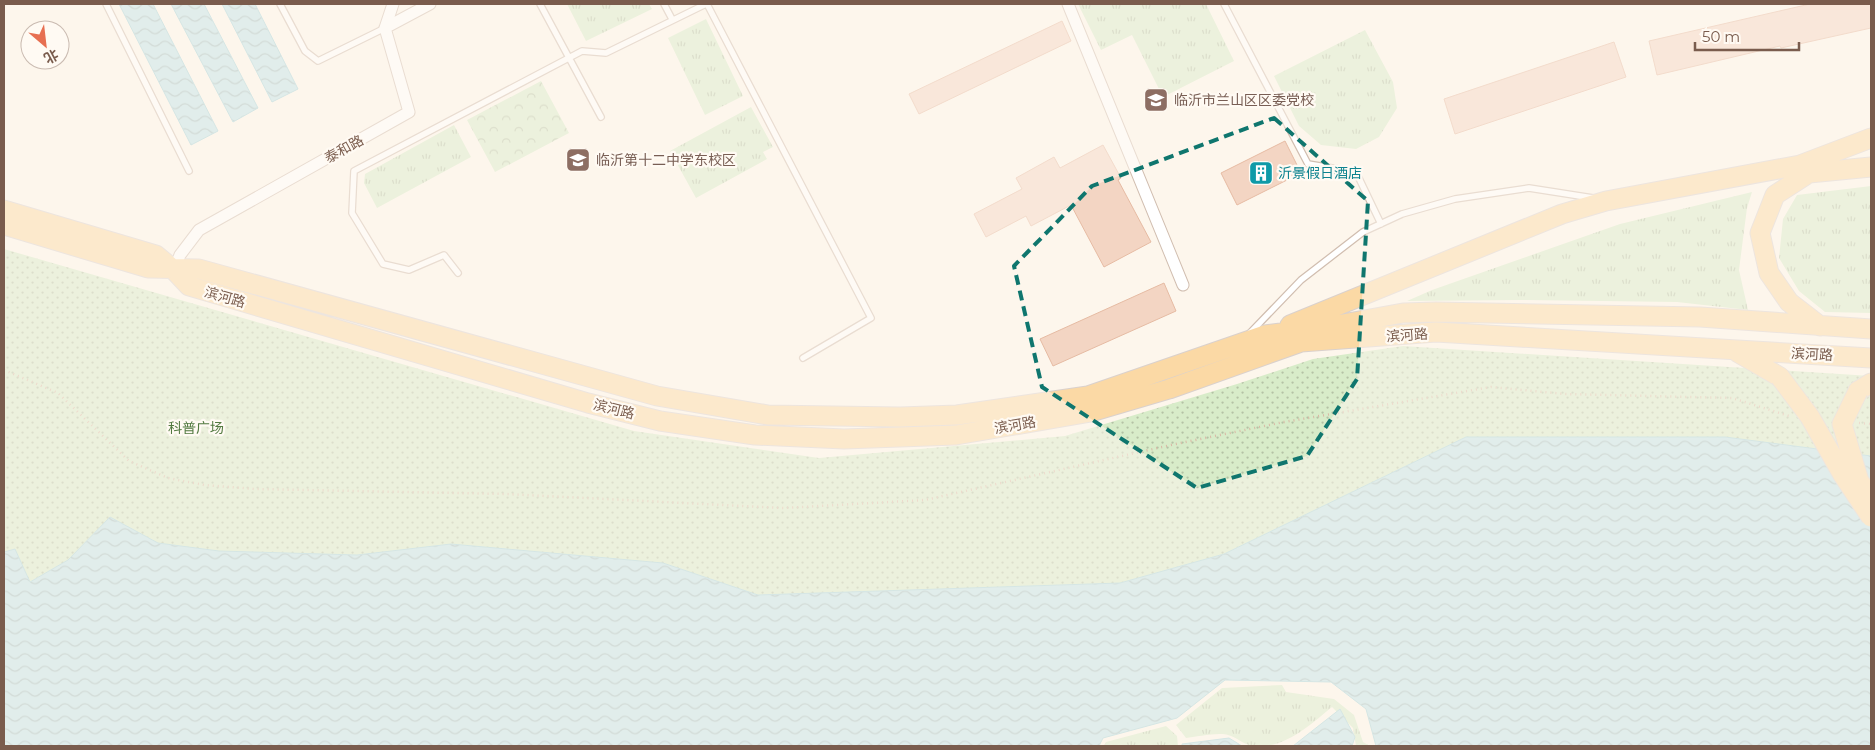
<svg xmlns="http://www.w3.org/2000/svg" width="1875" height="750" font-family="Montserrat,'Noto Sans SC',sans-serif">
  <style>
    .grass { fill: url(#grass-tufts) }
    .forest { fill: url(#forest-crowns) }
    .park { fill: url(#park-dots) }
    .water { fill: url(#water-waves); stroke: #a5d3da }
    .building { fill: #f3d5c3; stroke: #e6bba3 }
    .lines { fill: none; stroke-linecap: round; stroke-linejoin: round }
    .service-casing { stroke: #d1beb0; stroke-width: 8 }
    .minor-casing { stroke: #d1beb0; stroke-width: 13 }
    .primary-casing { stroke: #dad1cd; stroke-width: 21 }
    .path { stroke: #d9b8a5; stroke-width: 2.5; stroke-dasharray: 1 4; stroke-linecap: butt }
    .service { stroke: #fff; stroke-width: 5.5 }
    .minor { stroke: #fff; stroke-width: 11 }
    .primary { stroke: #fbd9a5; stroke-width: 19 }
    .primary-bridge-casing { stroke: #dad1cd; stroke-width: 21; stroke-linecap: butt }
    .primary-bridge { stroke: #fbd9a5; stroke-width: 19 }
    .marked { fill: none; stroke: #0f766e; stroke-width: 4; stroke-dasharray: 10 6; stroke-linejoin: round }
    .labels { text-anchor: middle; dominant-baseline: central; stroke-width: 4.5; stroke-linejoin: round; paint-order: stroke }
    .education-label { font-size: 14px; fill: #785e54; stroke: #fffaf3; text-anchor: start }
    .street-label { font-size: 14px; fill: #7a5c4d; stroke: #fffaf3 }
    .culture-label { font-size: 14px; fill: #0d838f; stroke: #fffaf3; text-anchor: start }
    .park-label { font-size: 14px; fill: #537a41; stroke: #fffaf3 }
  </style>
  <defs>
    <pattern id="grass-tufts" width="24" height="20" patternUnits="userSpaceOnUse" patternTransform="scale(1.25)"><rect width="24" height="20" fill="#d8ecc9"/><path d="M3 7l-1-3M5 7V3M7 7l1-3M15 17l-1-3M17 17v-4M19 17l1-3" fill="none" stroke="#b4c2a5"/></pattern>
    <pattern id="forest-crowns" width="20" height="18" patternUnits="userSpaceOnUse" patternTransform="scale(1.25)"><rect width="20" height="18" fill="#d8ecc9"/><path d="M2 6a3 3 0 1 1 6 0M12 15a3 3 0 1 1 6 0" fill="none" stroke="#b4c2a5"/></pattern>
    <pattern id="park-dots" width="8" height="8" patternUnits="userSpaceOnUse" patternTransform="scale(1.25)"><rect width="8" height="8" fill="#d8ecc9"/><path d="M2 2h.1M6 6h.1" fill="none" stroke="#b4c2a5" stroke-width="1.8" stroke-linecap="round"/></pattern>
    <pattern id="water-waves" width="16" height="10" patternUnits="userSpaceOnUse" patternTransform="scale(1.25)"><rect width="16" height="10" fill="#bfe3e8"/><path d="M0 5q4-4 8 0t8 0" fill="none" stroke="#a0bbbe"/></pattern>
  </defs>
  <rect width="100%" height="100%" fill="#fdf6ec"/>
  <!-- grass -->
  <path class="grass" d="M567 4H649L652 9 586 41Z
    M1078 4H1206L1234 61 1163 97 1132 35 1101 50Z
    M706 19 743 96 705 115 668 38Z
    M1365 30 1393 82 1397 108 1379 137 1356 149 1321 145 1299 126 1274 76Z
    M751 107 773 147 763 152 767 159 696 198 670 151Z
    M454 125 471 157 377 208 364 183 365 174Z
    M1871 186V313L1825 312 1799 291 1779 258 1783 219 1797 195Z
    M1752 192 1747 208 1739 270 1748 310 1677 302 1522 300 1407 301 1432 290 1620 224Z
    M1282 685 1286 692 1334 699 1354 715 1363 742 1370 746H1356L1353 728 1332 707C1310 725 1284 750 1252 746 1243 744 1236 737 1228 735 1219 732 1196 737 1186 738L1176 725 1222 688Z
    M1166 726 1177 736 1178 746H1104L1106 742Z"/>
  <!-- forest -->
  <path class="forest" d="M541 81 569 133 495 172 467 120Z"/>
  <!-- park -->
  <path class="park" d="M4 249 634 431 819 458 1065 436 1237 384 1313 359 1403 346 1871 376V456L1725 437H1466L1224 554 1120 583 758 595 663 563 451 544 357 555 219 551 158 543 110 517 68 560 30 582 15 549 4 552Z"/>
  <!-- water -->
  <path class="water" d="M119 4H153L218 131 191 145Z
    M171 4H204L258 108 233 122Z
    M222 4H255L298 89 272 102Z
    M1466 437H1725L1871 456V746H1376L1366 709 1331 682 1225 680 1177 718 1103 738 1099 746H4V552L15 549 30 582 68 560 110 517 158 543 219 551 357 555 451 544 663 563 758 595 1120 583 1224 554Z
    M1340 709 1355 737 1352 746H1293Z
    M1229 738 1242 746H1182V744Z"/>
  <!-- building -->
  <path class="building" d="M1810 4H1871V28L1781 48 1780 46 1657 75 1649 41Z
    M1062 21 1071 41 919 114 909 94Z
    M1614 42 1626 77 1455 134 1444 99Z
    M1285 141 1301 173 1237 205 1221 173Z
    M1103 145 1121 178 1118 180 1151 242 1104 267 1071 205 1031 226 1026 216 986 237 974 214 1022 189 1016 178 1054 157 1060 168Z
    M1164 283 1176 311 1053 366 1040 339Z"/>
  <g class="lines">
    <defs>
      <path id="service" d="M106 4 189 171
        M280 4 305 51 318 61 385 28
        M540 4 601 117
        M664 4 672 19
        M707 4 871 318 803 358
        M1224 4 1308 164 1356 172 1381 224
        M458 273 444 255 409 270 383 264 352 213 354 171 582 51 606 53 706 4
        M1249 334 1301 280 1363 232 1402 214 1455 199 1529 188 1593 198"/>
      <path id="minor" d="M1068 4 1183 285
        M385 28 393 4
        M174 270 180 255 199 230 409 112 385 28 430 4"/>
      <path id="primary" d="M4 210 156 255 174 270 189 286 588 403 660 421 755 435 844 439 956 435 1091 412 1169 389 1301 342 1436 332 1871 358
        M4 225 148 268 199 269 657 396 768 415 900 417 957 415 1088 396 1265 335 1321 328 1403 313 1436 312 1700 317 1871 329
        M1290 325 1562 214 1606 201 1800 165 1871 138
        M1820 326 1789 302 1769 273 1760 233 1775 195 1809 173 1871 167
        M1737 352 1780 377
        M1858 391 1871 383"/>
    </defs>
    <!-- service casing -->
    <use href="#service" class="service-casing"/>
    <!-- minor casing -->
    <use href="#minor" class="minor-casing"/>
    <!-- primary casing -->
    <use href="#primary" class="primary-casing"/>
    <!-- path -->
    <path class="path" d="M4 370 58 393 129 461 168 478 204 485 255 489 506 494 784 508 925 500 1171 445 1284 422 1491 387 1565 394 1732 398 1789 416
      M1859 423 1871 424"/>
    <!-- service -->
    <use href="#service" class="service"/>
    <!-- minor -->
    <use href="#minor" class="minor"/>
    <!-- primary -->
    <use href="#primary" class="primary"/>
    <defs>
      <path id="primary-bridge" d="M1780 377 1810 417 1843 475 1871 517
        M1858 391 1842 424 1859 481 1869 495"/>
    </defs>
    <!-- primary-bridge casing -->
    <use href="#primary-bridge" class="primary-bridge-casing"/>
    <!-- primary-bridge -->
    <use href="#primary-bridge" class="primary-bridge"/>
  </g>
  <!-- marked area -->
  <path d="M0 0H1875V750H0ZM1274 118 1368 201 1357 379 1307 456 1197 488 1042 387 1014 266 1092 186Z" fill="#fdf6ec" fill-opacity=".55" fill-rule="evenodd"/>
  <path class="marked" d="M1274 118 1368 201 1357 379 1307 456 1197 488 1042 387 1014 266 1092 186Z"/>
  <!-- icons -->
  <defs>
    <symbol id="school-square" viewBox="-11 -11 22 22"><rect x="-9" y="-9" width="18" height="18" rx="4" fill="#8d6e63" stroke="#fffaf3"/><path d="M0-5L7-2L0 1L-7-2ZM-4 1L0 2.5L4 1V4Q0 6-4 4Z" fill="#fff"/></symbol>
    <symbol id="building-square" viewBox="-11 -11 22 22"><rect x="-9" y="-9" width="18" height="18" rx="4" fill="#0f9aa8" stroke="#fffaf3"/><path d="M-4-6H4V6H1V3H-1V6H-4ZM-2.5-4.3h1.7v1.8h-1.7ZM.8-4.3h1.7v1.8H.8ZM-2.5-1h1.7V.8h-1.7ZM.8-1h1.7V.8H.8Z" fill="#fff"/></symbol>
  </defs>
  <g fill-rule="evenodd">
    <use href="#school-square" x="1142" y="86" width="28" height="28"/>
    <use href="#school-square" x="564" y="146" width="28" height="28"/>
    <use href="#building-square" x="1247" y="159" width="28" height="28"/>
  </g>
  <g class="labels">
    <!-- education labels -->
    <g class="education-label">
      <text x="1174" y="100">临沂市兰山区区委党校</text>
      <text x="596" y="160">临沂第十二中学东校区</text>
    </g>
    <!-- street labels -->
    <g class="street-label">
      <text transform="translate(344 149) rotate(-29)">泰和路</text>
      <text transform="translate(225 297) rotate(16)">滨河路</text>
      <text transform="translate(1407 335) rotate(-4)">滨河路</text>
      <text transform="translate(1812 354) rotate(3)">滨河路</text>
      <text transform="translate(614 409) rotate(14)">滨河路</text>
      <text transform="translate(1015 425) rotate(-10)">滨河路</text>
    </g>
    <!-- culture labels -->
    <g class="culture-label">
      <text x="1278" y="173">沂景假日酒店</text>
    </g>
    <!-- park labels -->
    <g class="park-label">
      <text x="196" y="428">科普广场</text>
    </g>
  </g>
  <!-- border -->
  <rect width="1875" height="750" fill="none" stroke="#7a5c4d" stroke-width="10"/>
  <!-- north arrow -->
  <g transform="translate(45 45) rotate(152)"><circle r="24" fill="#fffaf3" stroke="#cabbb1"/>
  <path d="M0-4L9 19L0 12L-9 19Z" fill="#e76f51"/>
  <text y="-8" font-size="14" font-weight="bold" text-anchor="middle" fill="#7a5c4d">北</text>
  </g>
  <!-- scale -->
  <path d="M1695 42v8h104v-8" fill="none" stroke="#7a5c4d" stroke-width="2.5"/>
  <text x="1702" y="42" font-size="15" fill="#7a5c4d" stroke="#fffaf3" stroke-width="4" paint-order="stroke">50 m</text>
</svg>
